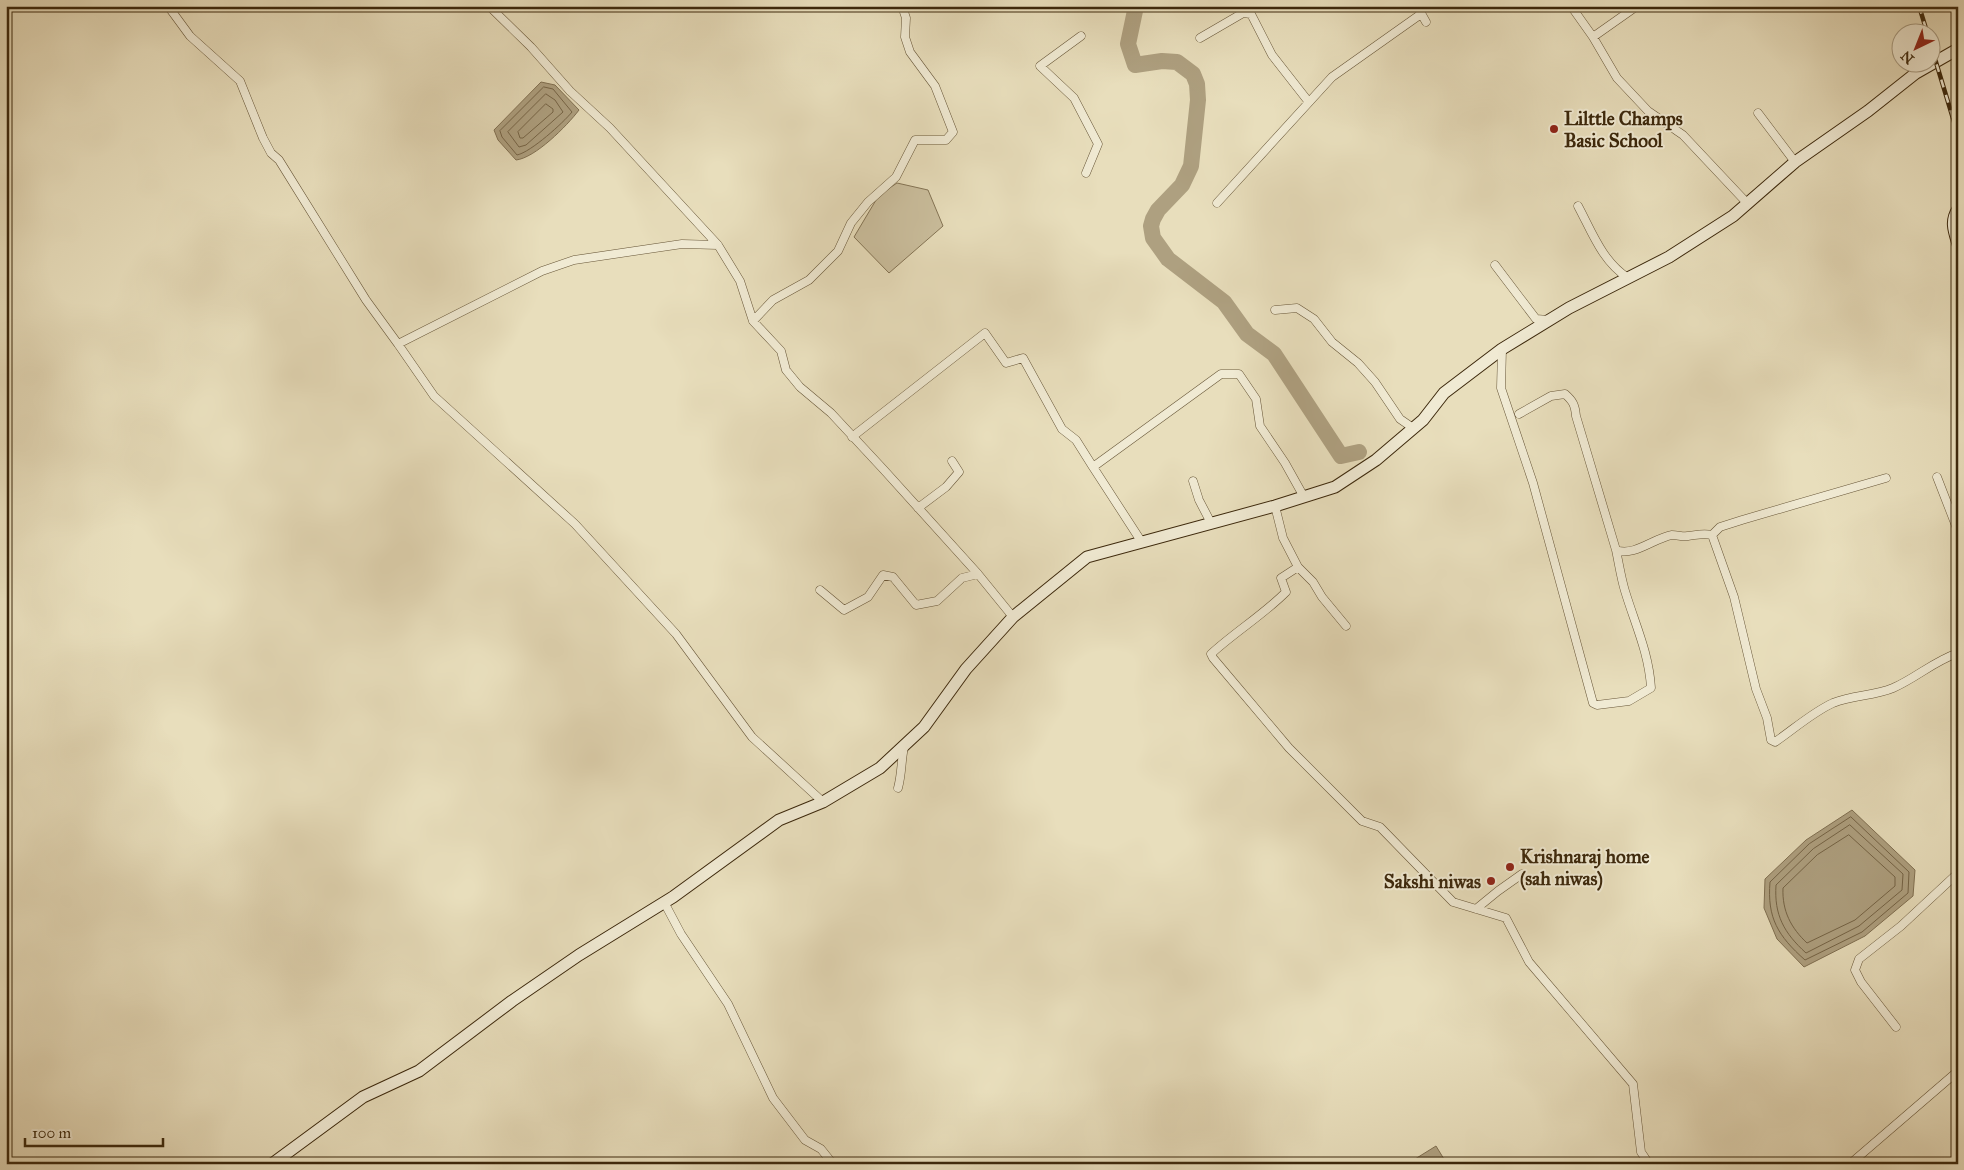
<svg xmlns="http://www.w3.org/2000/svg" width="1964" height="1170" font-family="'IM FELL Great Primer',serif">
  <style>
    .green { fill: #cbbf9e; stroke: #847455 }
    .water { fill: #aea080; stroke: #807052 }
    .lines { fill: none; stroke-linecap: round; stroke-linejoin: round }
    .shore { stroke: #756446; stroke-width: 1 }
    .river { stroke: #aea080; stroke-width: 16 }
    .street-casing { stroke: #675638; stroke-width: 9 }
    .secondary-casing { stroke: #3c280c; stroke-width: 13 }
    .street { stroke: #f0ead3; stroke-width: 8 }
    .secondary { stroke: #f0ead3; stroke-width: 11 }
    .rail-casing { stroke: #3c280c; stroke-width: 4.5 }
    .rail { stroke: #f0ead3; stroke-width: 2.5; stroke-dasharray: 8; stroke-linecap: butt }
    .poi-dot { fill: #8f2418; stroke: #f0ead3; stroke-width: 2 }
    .labels { text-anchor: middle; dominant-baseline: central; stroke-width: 4; stroke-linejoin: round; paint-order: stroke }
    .poi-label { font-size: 19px; font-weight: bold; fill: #3c280c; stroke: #f0ead3; text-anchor: start }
  </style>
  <rect width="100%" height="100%" fill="#e8debc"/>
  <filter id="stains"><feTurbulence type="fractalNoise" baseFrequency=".004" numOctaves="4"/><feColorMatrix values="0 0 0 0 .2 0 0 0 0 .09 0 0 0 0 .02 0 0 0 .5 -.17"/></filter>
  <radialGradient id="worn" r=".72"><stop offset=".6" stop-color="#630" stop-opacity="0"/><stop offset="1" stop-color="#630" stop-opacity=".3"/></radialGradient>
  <!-- green -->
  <path class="green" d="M897 183 928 190 943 226 889 273 854 237 879 195Z"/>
  <!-- water -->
  <path class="water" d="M541 82 555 85 579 110C567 126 535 158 516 160L498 140 494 130Z
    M1852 810 1915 870 1913 896 1865 936 1804 967 1777 939 1764 908 1765 879 1806 840Z
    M1436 1146 1447 1164H1407Z"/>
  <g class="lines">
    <!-- shore -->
    <path class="shore" d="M544 87 553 89 572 112C563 123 531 152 517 155L502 137 500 131Z
      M546 94 555 100 563 112 526 145 519 147 508 132Z
      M546 104 553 109V112L523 138H520L518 132Z
      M1851 817 1909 872 1908 893 1862 932 1805 960C1778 936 1767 918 1770 882L1809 844Z
      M1850 825 1903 874 1902 890 1859 926 1806 953C1784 933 1774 915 1776 885L1813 849Z
      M1849 835 1895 877V886L1855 920 1807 943C1791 928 1782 911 1783 888L1817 855Z"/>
    <!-- river -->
    <path class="river" d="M1136 6 1128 44 1135 65 1162 61 1177 62 1193 74 1197 84 1198 100 1191 166 1182 185 1158 210 1153 219 1151 226 1153 238 1168 259 1224 302 1247 334 1274 354 1341 456 1359 452"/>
    <defs>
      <path id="street" d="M168 6 190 36 240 81 263 138 271 153 279 160 366 300 398 344 542 271 574 260 682 244 718 245
        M489 6 531 47 570 91 610 128 718 245 740 281 753 321 781 351 786 370 800 387 831 413 884 470 978 574 1013 617
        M1417 6 1426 22
        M1571 6 1593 37 1617 78 1648 111 1683 135 1747 203
        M1081 36 1040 66 1074 98 1098 144 1086 173
        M1593 37 1637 6
        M1200 38 1243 13 1251 14 1272 55 1308 101
        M1758 113 1795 162
        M1217 203 1332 77 1421 14
        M1578 206C1592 232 1602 261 1628 278
        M1495 265 1536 319 1549 320
        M1275 310 1297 308 1314 319 1332 342 1358 363 1375 382 1400 419 1413 428
        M753 321 773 300 809 280 838 251 851 223 868 202 896 177 915 140H946L953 132 935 86 910 52 905 37 906 18 902 6
        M398 344 434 396 575 524 676 634 752 737 823 802
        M1502 349 1501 388 1533 483 1593 703 1597 705 1629 701 1651 688C1649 653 1635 624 1625 591 1621 578 1619 564 1616 550
        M1519 414 1551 396 1565 394C1573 401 1575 405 1576 416L1616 550C1634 557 1654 538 1672 535 1678 535 1683 537 1688 536 1697 535 1703 533 1712 535
        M852 437 985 333 1006 363 1023 358 1062 429 1076 440 1093 467
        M1937 477 1958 531
        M1886 478 1742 520 1720 527 1712 535 1734 597 1756 689 1767 718 1771 740 1775 742C1794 729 1813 712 1833 703 1853 695 1874 696 1893 688 1916 678 1934 661 1958 653
        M1193 481 1199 500 1211 523
        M1275 506 1283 538 1298 567 1313 582 1322 597 1346 626
        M918 508 946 487 959 472 952 461
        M1141 541 1093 467 1221 374H1239L1256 399 1260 426 1285 463 1304 497
        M1298 567 1281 578 1286 592C1263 615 1235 632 1211 654L1213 658 1289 748 1362 821 1380 827 1453 902 1506 918 1529 962 1633 1084 1641 1152 1649 1164
        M820 590 844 610 868 597 883 575 893 577 916 605 937 601 962 578 978 574
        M898 788C902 773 901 761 904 747
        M664 902 681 934 728 1004 773 1098 805 1140 821 1149 833 1164
        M1476 909 1498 891 1522 874
        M1896 1027 1861 982 1855 970 1859 959 1901 926 1958 873
        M1850 1164 1958 1071"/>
      <path id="secondary" d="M1958 209C1950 221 1954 231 1958 244
        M272 1164 363 1097 419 1071 512 1001 579 955 673 897 779 820 823 802 880 768 924 727 966 669 1013 617 1087 557 1275 506 1335 487 1376 460 1423 420 1444 393 1502 349 1569 308 1669 257 1733 216 1795 162 1868 111 1916 73 1958 49"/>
    </defs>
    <!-- street casing -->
    <use href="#street" class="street-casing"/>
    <!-- secondary casing -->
    <use href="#secondary" class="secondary-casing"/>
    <!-- street -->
    <use href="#street" class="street"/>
    <!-- secondary -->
    <use href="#secondary" class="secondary"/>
    <defs>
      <path id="rail" d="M1919 6 1927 32
        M1932 49 1958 135"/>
    </defs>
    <!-- rail casing -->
    <use href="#rail" class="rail-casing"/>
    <!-- rail -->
    <use href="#rail" class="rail"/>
  </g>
  <!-- markers -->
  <g class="poi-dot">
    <circle cx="1554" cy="129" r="5"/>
    <circle cx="1510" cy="867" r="5"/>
    <circle cx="1491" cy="881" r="5"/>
  </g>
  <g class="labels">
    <!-- poi labels -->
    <g class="poi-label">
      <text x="1564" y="118">Lilttle Champs<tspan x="1564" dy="22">Basic School</tspan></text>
      <text x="1520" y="856">Krishnaraj home<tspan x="1520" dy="22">(sah niwas)</tspan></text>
      <text x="1481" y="881" text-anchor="end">Sakshi niwas</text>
    </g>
  </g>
  <!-- margin -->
  <rect width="1964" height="1170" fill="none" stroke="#e8debc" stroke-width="25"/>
  <rect x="8" y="8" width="1949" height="1155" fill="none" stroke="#3c280c" stroke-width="2.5"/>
  <rect x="12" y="12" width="1939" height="1145" fill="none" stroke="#3c280c"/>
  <!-- north arrow -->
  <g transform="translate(1916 48) rotate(223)"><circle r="24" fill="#f0ead3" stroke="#a89c83"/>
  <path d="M0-4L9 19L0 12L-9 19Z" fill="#8f2418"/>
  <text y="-8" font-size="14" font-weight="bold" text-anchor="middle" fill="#3c280c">N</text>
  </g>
  <!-- scale -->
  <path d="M25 1138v8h138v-8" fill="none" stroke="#3c280c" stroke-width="2.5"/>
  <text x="32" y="1138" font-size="15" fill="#3c280c" stroke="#f0ead3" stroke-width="4" paint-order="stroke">100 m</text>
  <rect width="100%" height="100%" filter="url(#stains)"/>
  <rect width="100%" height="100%" fill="url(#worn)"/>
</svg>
